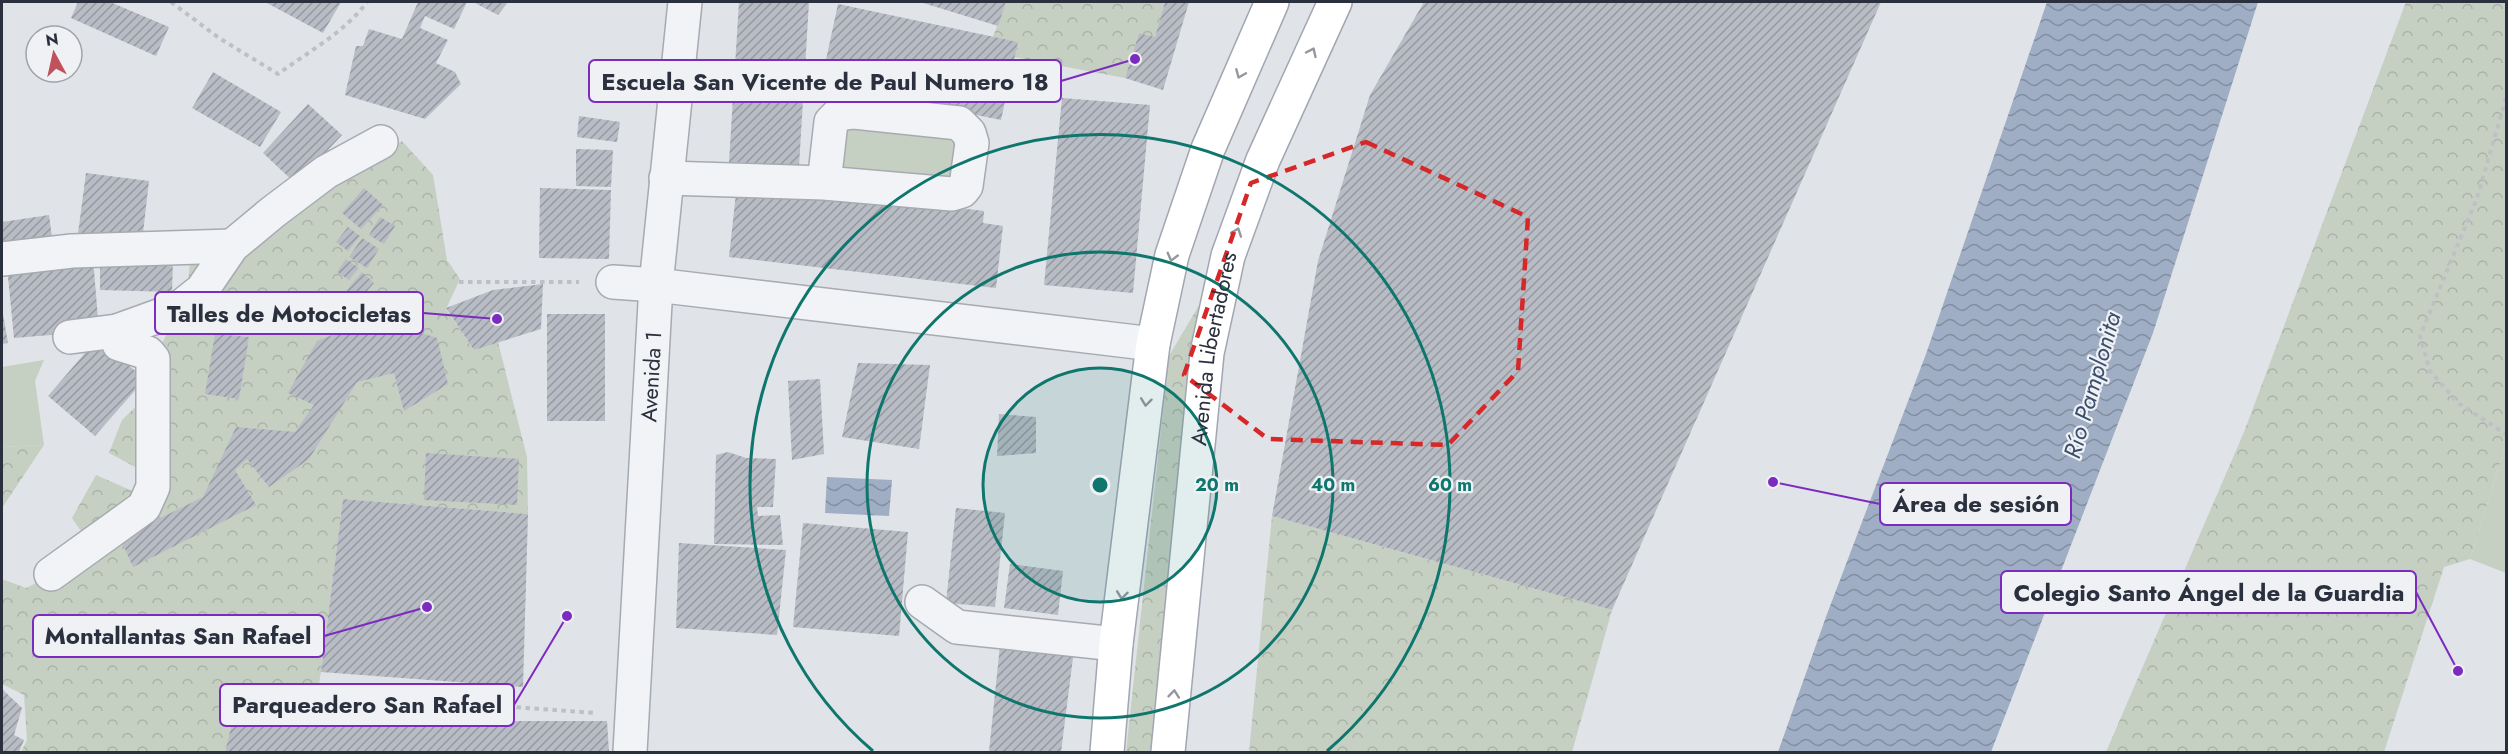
<svg xmlns="http://www.w3.org/2000/svg" width="2508" height="754" font-family="Jost,sans-serif">
  <style>
    .green { fill: #c5d0c2 }
    .forest { fill: url(#forest-crowns) }
    .water { fill: url(#water-waves) }
    .building { fill: url(#building-hatch) }
    .lines { fill: none; stroke-linecap: round; stroke-linejoin: round }
    .minor-casing { stroke: #a6aab1; stroke-width: 36 }
    .major-casing { stroke: #a1a6b2; stroke-width: 36 }
    .path { stroke: #bec0c6; stroke-width: 4; stroke-dasharray: 4.5 4.5; stroke-linecap: butt }
    .minor { stroke: #f2f3f6; stroke-width: 33 }
    .major { stroke: #fff; stroke-width: 33 }
    .oneway { stroke: #94989e }
    .marked { fill: none; stroke: #d62828; stroke-width: 4.5; stroke-dasharray: 12 8; stroke-linejoin: round }
    .ring { fill: none; stroke: #0f766e; stroke-width: 3 }
    .labels { text-anchor: middle; dominant-baseline: central; stroke-width: 4.5; stroke-linejoin: round; paint-order: stroke }
    .street-label { font-size: 22px; fill: #2a303d; stroke: #eff1f5 }
    .water-label { font-size: 24px; font-style: italic; fill: #394d6d; stroke: #eff1f5 }
    .centre { fill: #0f766e; stroke: #eff1f5; stroke-width: 3 }
    .ring-label { font-size: 18px; text-anchor: middle; font-weight: bold; fill: #0f766e; stroke: #eff1f5; stroke-width: 4.5; stroke-linejoin: round; paint-order: stroke }
    .leader { fill: none; stroke: #7b2cbf; stroke-width: 2 }
    .callout-dot { fill: #7b2cbf; stroke: #eff1f5; stroke-width: 2 }
    .callout { fill: #eff1f5; stroke: #7b2cbf; stroke-width: 2 }
    .callout-label { font-size: 24px; text-anchor: middle; font-weight: bold; fill: #2a303d }
  </style>
  <defs>
    <pattern id="forest-crowns" width="20" height="18" patternUnits="userSpaceOnUse" patternTransform="scale(1.5)"><rect width="20" height="18" fill="#c5d0c2"/><path d="M2 6a3 3 0 1 1 6 0M12 15a3 3 0 1 1 6 0" fill="none" stroke="#a9b3a8"/></pattern>
    <pattern id="water-waves" width="16" height="10" patternUnits="userSpaceOnUse" patternTransform="scale(1.5)"><rect width="16" height="10" fill="#9faec4"/><path d="M0 5q4-4 8 0t8 0" fill="none" stroke="#828ea0"/></pattern>
    <pattern id="building-hatch" width="6" height="6" patternUnits="userSpaceOnUse" patternTransform="scale(1.5)"><rect width="6" height="6" fill="#b8bcc4"/><path d="M-1 1l2-2M0 6l6-6M5 7l2-2" fill="none" stroke="#9699a0"/></pattern>
  </defs>
  <rect width="100%" height="100%" fill="#e0e3e7"/>
  <!-- green -->
  <path class="green" d="M847 123 961 134 957 181 843 169Z
    M44 360 35 381 44 445 2 447V367Z
    M2506 444V573L2470 559Z"/>
  <!-- forest -->
  <path class="forest" d="M1006 2H1165L1155 37 1139 33 1125 78 1014 57 1018 42 993 37Z
    M2406 2H2506V444L2470 559 2444 567 2384 752H2106L2244 432Z
    M402 141 433 175 447 260 460 279 446 309 474 350 498 342 527 457 528 514 343 499 321 672 316 700 240 690 225 752H21L27 740 24 695 2 684V579L26 588 96 553 72 518 96 475 137 493 150 475 109 453 122 420 160 383V348L188 289 190 258 366 167Z
    M1225 261 1165 752H1126L1169 356Z
    M44 445 2 508V447Z
    M1272 516 1612 610 1572 752H1249Z"/>
  <!-- water -->
  <path class="water" d="M2047 2H2258L2153 333 1991 752H1778L1827 614 1926 354Z
    M827 477 892 480 889 516 825 513Z"/>
  <!-- building -->
  <path class="building" d="M78 2H110L169 27 156 56 71 18Z
    M265 2H341L323 33Z
    M418 2H467L454 29 425 16 420 28 448 40 436 63 455 72 461 84 425 119 345 95 356 46H363L369 29 402 39Z
    M473 2H508L498 15Z
    M739 2H809L799 166 729 162Z
    M920 2H1006L998 26Z
    M1165 2H1189L1163 90 1125 78 1139 33 1155 37Z
    M1424 2H1881L1612 610 1272 516 1318 261 1370 95Z
    M838 4 1018 42 1001 120 821 83Z
    M213 72 281 112 260 147 192 108Z
    M1062 98 1150 105 1133 293 1044 285Z
    M308 104 342 135 296 184 263 153Z
    M579 116 620 122 617 142 577 137Z
    M576 149 613 150 611 187 576 186Z
    M86 173 149 181 142 242 78 234Z
    M762 185 984 211 983 223 1003 226 996 288 729 257 736 193Z
    M364 188 383 205 361 229 342 213Z
    M540 188 611 190 609 259 539 258Z
    M49 215 53 244 2 251V222Z
    M380 217 395 226 384 244 369 235Z
    M348 227 360 236 348 251 336 242Z
    M362 238 379 249 367 268 349 257Z
    M93 258 99 331 14 338 7 267Z
    M100 259 173 260 172 292 100 290Z
    M346 259 359 268 349 280 337 272Z
    M362 272 374 283 353 307 341 297Z
    M543 284 541 329 474 350 446 308 493 290Z
    M2 308 8 343 2 344Z
    M547 314H605V421H547Z
    M406 328 437 338 448 384 404 411 394 373 357 382 309 459 269 487 247 459 235 470 256 505 133 567 120 538 203 497 236 427 295 432 314 405 288 393 317 341 337 333Z
    M215 334 249 337 239 399 205 394Z
    M97 339 145 379 95 436 48 396Z
    M858 363 930 365 919 449 842 437Z
    M820 379 824 454 792 460 788 381Z
    M999 414 1036 417V453L997 456Z
    M728 452 746 458 776 459 773 507H757L758 516 780 515 783 545 714 544 716 455Z
    M426 453 519 459 517 505 424 500Z
    M343 499 528 514 523 687 321 672Z
    M956 508 1005 513 995 607 946 603Z
    M803 523 908 532 899 636 793 627Z
    M679 543 786 550 777 635 676 628Z
    M1010 564 1063 571 1058 615 1004 608Z
    M1000 645 1074 650 1061 752H989Z
    M2 689 22 708 14 735 24 740 19 752H2Z
    M240 690 481 721H607L609 752H225Z"/>
  <g class="lines">
    <defs>
      <g id="minor">
        <path d="M666 178 824 183 952 194 962 191 966 186 972 143 969 133 959 123 854 112 839 114 831 122 824 183"/>
        <path d="M2 259 72 251 232 246"/>
        <path d="M613 282 656 285 1153 344"/>
        <path d="M70 337 117 331 178 309 202 290 232 246 273 212 326 172 381 142"/>
        <path d="M51 574 144 507 153 487V359L148 353 119 344 117 331"/>
        <path d="M922 602 957 627 1116 644"/>
        <path id="s1" d="M630 752 656 285 685 2"/>
      </g>
      <g id="major">
        <path d="M1107 752 1116 644 1153 344 1172 255 1208 149 1272 2"/>
        <path id="s2" d="M1168 752 1207 353 1228 256 1263 160 1335 2"/>
      </g>
    </defs>
    <!-- minor casing -->
    <use href="#minor" class="minor-casing"/>
    <!-- major casing -->
    <use href="#major" class="major-casing"/>
    <!-- path -->
    <path class="path" d="M171 2 219 38 278 74C308 52 345 32 367 2
      M2506 98 2477 198 2420 336 2430 371 2458 403 2506 434
      M459 282H579
      M337 694 595 713"/>
    <!-- minor -->
    <use href="#minor" class="minor"/>
    <!-- major -->
    <use href="#major" class="major"/>
  </g>
  <!-- one-way arrows -->
  <defs><path id="oneway-chevron" d="M-2-3.5L2.5 0L-2 3.5" fill="none" stroke-width="1.6" stroke-linecap="round" stroke-linejoin="round" transform="scale(1.5)"/></defs>
  <g class="oneway">
    <use href="#oneway-chevron" transform="translate(1312 52) rotate(-65)"/>
    <use href="#oneway-chevron" transform="translate(1240 74) rotate(113)"/>
    <use href="#oneway-chevron" transform="translate(1237 232) rotate(-70)"/>
    <use href="#oneway-chevron" transform="translate(1172 257) rotate(105)"/>
    <use href="#oneway-chevron" transform="translate(1146 402) rotate(97)"/>
    <use href="#oneway-chevron" transform="translate(1122 595) rotate(97)"/>
    <use href="#oneway-chevron" transform="translate(1174 694) rotate(-84)"/>
  </g>
  <!-- marked area -->
  <path class="marked" d="M1366 142 1528 217 1518 371 1448 445 1268 439 1184 375 1251 183Z"/>
  <!-- distance rings -->
  <circle cx="1100" cy="485" r="117" fill="#0f766e" fill-opacity=".12"/>
  <g class="ring">
    <circle cx="1100" cy="485" r="117"/>
    <circle cx="1100" cy="485" r="233"/>
    <path d="M873 751A350 350 0 1 1 1327 751"/>
  </g>
  <g class="labels">
    <!-- street labels -->
    <g class="street-label">
      <text stroke="none"><textPath href="#s2" startOffset="406">Avenida Libertadores</textPath></text>
      <text stroke="none"><textPath href="#s1" startOffset="376">Avenida 1</textPath></text>
    </g>
    <!-- water labels -->
    <g class="water-label">
      <text transform="translate(2092 385) rotate(-74)">Río Pamplonita</text>
    </g>
  </g>
  <circle cx="1100" cy="485" r="9" class="centre"/>
  <g class="ring-label">
    <text x="1217" y="491">20 m</text>
    <text x="1333" y="491">40 m</text>
    <text x="1450" y="491">60 m</text>
  </g>
  <!-- callouts -->
  <path class="leader" d="M1135 59L1061 81M497 319L423 313M1773 482L1880 504M2458 671L2416 592M427 607L324 636M567 616L514 705"/>
  <g class="callout-dot">
    <circle cx="1135" cy="59" r="6"/>
    <circle cx="497" cy="319" r="6"/>
    <circle cx="1773" cy="482" r="6"/>
    <circle cx="2458" cy="671" r="6"/>
    <circle cx="427" cy="607" r="6"/>
    <circle cx="567" cy="616" r="6"/>
  </g>
  <g class="callout">
    <rect x="589" y="60" width="472" height="42" rx="6"/>
    <rect x="155" y="292" width="268" height="42" rx="6"/>
    <rect x="1880" y="483" width="191" height="42" rx="6"/>
    <rect x="2001" y="571" width="415" height="42" rx="6"/>
    <rect x="33" y="615" width="291" height="42" rx="6"/>
    <rect x="220" y="684" width="294" height="42" rx="6"/>
  </g>
  <g class="callout-label">
    <text x="825" y="90">Escuela San Vicente de Paul Numero 18</text>
    <text x="289" y="322">Talles de Motocicletas</text>
    <text x="1976" y="512">Área de sesión</text>
    <text x="2209" y="601">Colegio Santo Ángel de la Guardia</text>
    <text x="178" y="644">Montallantas San Rafael</text>
    <text x="367" y="713">Parqueadero San Rafael</text>
  </g>
  <!-- border -->
  <rect width="2508" height="754" fill="none" stroke="#2a303d" stroke-width="6"/>
  <!-- north arrow -->
  <g transform="translate(54 54) rotate(352)"><circle r="28" fill="#eff1f5" stroke="#a0a4ab" stroke-width="1.5"/>
  <path d="M0-4.5L10 22L0 15L-10 22Z" fill="#c0525c"/>
  <text y="-9" font-size="16" font-weight="bold" text-anchor="middle" fill="#2a303d">N</text>
  </g>
</svg>
